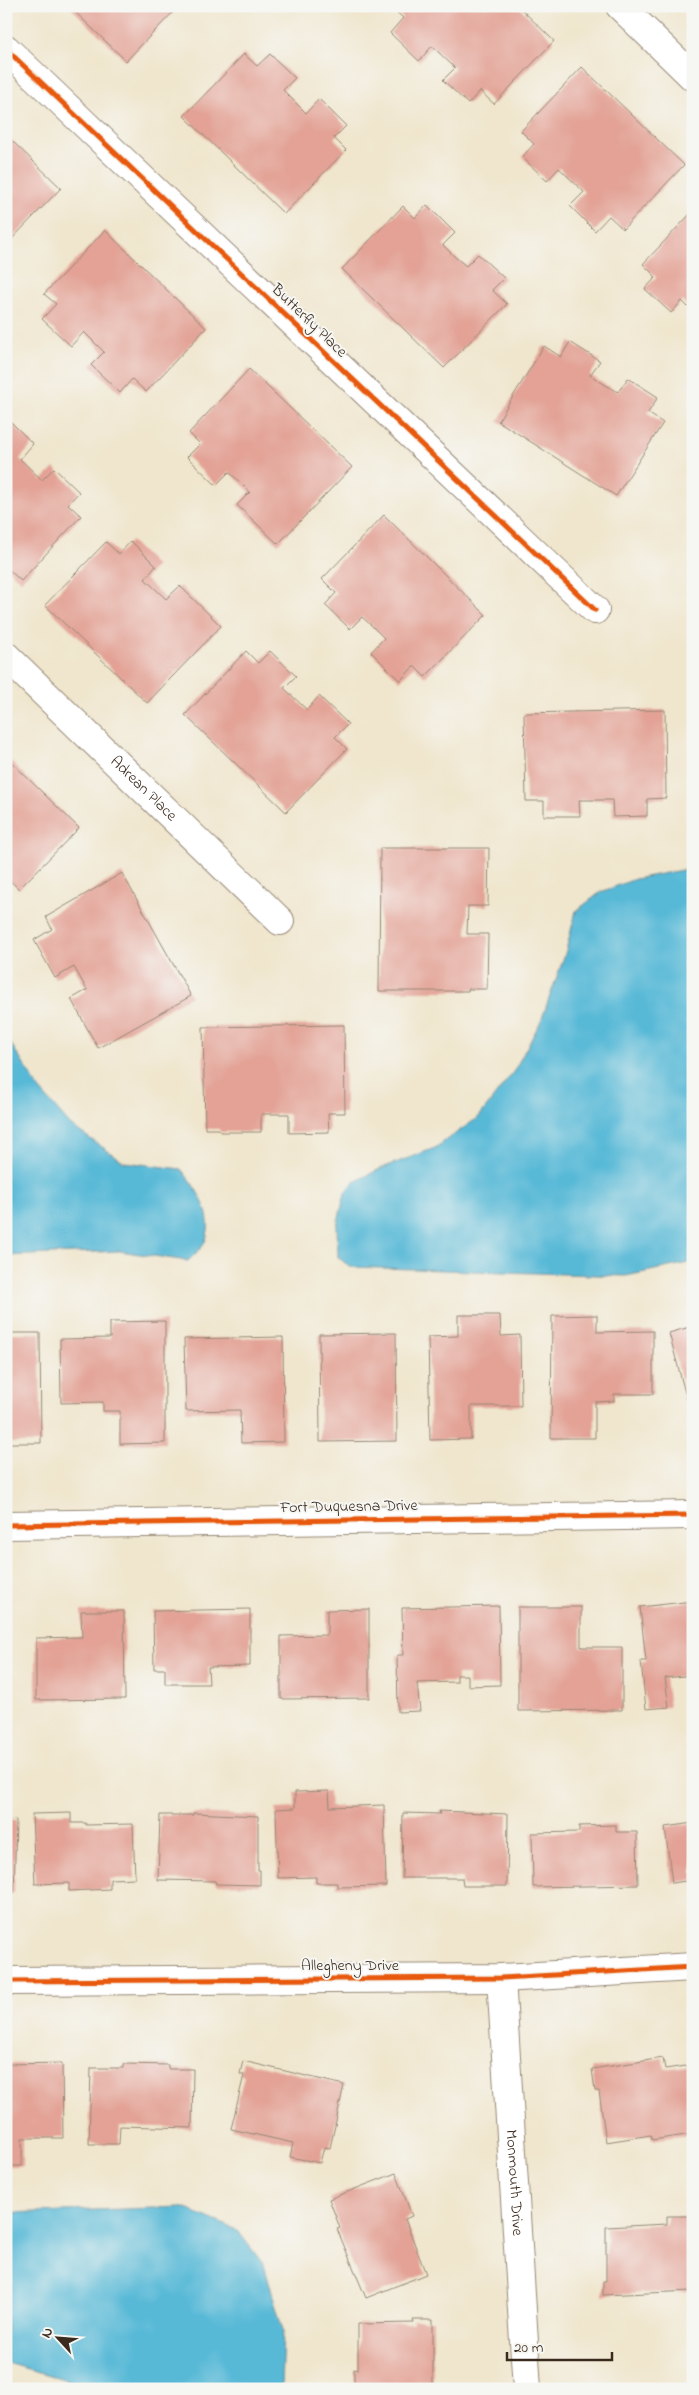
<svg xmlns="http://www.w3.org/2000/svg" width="699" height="2395" font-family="'Indie Flower',sans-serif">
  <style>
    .water { fill: #59b9d7; stroke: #4a727a }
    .building { fill: #e3a295 }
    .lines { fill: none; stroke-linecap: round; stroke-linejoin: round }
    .minor-casing { stroke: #968876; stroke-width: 30 }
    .minor { stroke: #fff; stroke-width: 28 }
    .cycleway-casing { stroke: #f6f6f2; stroke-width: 8 }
    .cycleway { stroke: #e8590c; stroke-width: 5 }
    .labels { text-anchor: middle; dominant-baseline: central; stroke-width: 4; stroke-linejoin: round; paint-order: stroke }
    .street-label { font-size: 16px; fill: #3b2a1e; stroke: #f6f6f2 }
  </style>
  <rect width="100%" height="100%" fill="#f6f6f2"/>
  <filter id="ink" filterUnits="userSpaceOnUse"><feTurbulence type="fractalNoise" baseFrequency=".02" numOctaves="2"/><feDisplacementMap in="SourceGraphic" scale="10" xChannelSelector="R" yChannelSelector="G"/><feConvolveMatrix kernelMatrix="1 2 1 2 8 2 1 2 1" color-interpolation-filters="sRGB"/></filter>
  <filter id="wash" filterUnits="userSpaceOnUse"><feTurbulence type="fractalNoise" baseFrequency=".0096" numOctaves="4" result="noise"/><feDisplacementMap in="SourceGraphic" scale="20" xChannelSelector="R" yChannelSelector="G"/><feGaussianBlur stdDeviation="1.12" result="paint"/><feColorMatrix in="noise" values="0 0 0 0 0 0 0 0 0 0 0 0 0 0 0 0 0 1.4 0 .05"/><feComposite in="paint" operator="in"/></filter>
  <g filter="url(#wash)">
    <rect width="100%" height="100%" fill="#f0e6ce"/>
    <!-- water -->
    <path class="water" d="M693 865V1262L626 1276 350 1267 338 1257 337 1226 345 1193 354 1182 382 1168 435 1148 479 1117 514 1071 541 1021 565 954 576 911 601 892 635 879 687 869Z
      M6 1032 11 1044 39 1089 70 1125 124 1162 181 1169C198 1190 219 1220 202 1247 198 1252 192 1256 188 1261L119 1251 6 1256Z
      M182 2207 237 2230 264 2265 283 2330 281 2389H101L6 2363V2213Z"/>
    <g id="blocks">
      <!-- building -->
      <path class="building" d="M69 6H179L126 61Z
        M394 6H518L554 41 494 104 480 91 468 104 443 80 455 68 432 46 419 61 390 33 403 18 392 8Z
        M244 54 257 66 270 54 295 78 283 90 306 113 319 99 346 126 334 138 346 150 284 214 184 116Z
        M582 67 684 165 623 229 609 216 595 231 570 206 584 192 559 168 547 181 522 157 534 144 521 131Z
        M6 135 61 188 6 245Z
        M427 205 455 233 443 245 454 256 466 266 478 254 504 278 492 290 507 304 444 368 342 269 403 206 415 218Z
        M693 211V312L682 301 671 313 645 289 656 277 643 264Z
        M105 230 206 328 146 392 132 379 120 393 91 365 104 352 84 332 71 346 42 319 56 304 44 294Z
        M570 342 600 361 590 375 604 384 618 392 628 378 658 397 648 413 663 423 616 496 498 421 544 346 561 357Z
        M249 369 352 467 278 544 237 505 250 492 241 483 229 472 216 485 187 457 200 444 189 433Z
        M6 417 33 444 20 459 42 480 54 468 79 492 68 504 81 516 21 581 6 567Z
        M384 515 486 615 425 677 414 666 400 681 371 652 384 638 372 626 362 617 350 629 325 605 336 593 322 579Z
        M131 541 156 566 145 579 166 599 180 586 221 626 147 703 45 605 106 542 119 554Z
        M246 651 258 663 270 651 296 676 284 688 307 710 319 696 348 724 335 737 347 749 286 812 185 715Z
        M665 710 666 798 647 799V816L613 817 612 800H579L580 816H544V801H526L524 713Z
        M6 757 79 828 19 889 6 877Z
        M380 848H489L488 906H468L467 934H488L487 989H468V991H379Z
        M122 873 191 996 98 1048 71 999 87 990 74 967 55 978 34 940 52 929 46 917Z
        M344 1025 345 1113H328L329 1132 289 1133V1114H261V1132H220L219 1129H205L203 1027Z
        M458 1315H500L501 1336 520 1335 521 1406H471V1439L430 1440 428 1337 458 1336Z
        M597 1315V1332L653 1331V1394H614V1401L595 1402V1438H551L552 1316Z
        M165 1321V1443L120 1444V1411H103V1402L61 1403 60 1339 110 1338V1322Z
        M693 1326V1398L687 1400 669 1333Z
        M6 1333H40L41 1443H6Z
        M396 1333 397 1441 320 1442 319 1334Z
        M283 1337 284 1442 241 1443 240 1410 186 1411 184 1339Z
        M693 1601V1675L665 1678 669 1707 646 1709 641 1661H646L640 1607Z
        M499 1606 500 1685 468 1686V1675H457V1682L417 1683 420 1711 398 1712 397 1655H403L402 1608Z
        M518 1607H581V1647H622V1710L518 1711Z
        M250 1609V1666L208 1667 209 1684H165V1669H154L153 1611Z
        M369 1609V1698L281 1699V1636L327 1635V1610Z
        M81 1611H124L125 1699 36 1700V1638L82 1637Z
        M329 1791 330 1807 384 1805 386 1886 337 1887V1883H316V1877L278 1878 276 1809 295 1808V1792Z
        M439 1811 508 1814 507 1886H463L462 1878H402L403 1813 440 1814Z
        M71 1813V1823H86V1825L133 1824 135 1878 110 1879V1889L69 1891V1883L35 1884 32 1814Z
        M193 1813 258 1816V1870H260V1885L216 1884 215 1881 158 1880 160 1815H193Z
        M6 1819 16 1820 14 1893H6Z
        M693 1823V1880L672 1883 665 1827Z
        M616 1825V1832H637L638 1885 533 1887 532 1833 579 1832V1826Z
        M663 2058 665 2069 693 2065V2134L652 2140 651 2135 606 2142 599 2091H595L592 2069Z
        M243 2061 344 2085 330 2148 324 2147 320 2163 290 2157 293 2143 231 2129 244 2075 240 2074Z
        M62 2063 63 2138H22V2166H6V2064Z
        M124 2064 168 2065V2069H193L192 2128 120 2126 119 2144H89L91 2068H124Z
        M396 2173 412 2216 405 2219 426 2274 366 2298 337 2229 340 2228 329 2199Z
        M667 2216H693V2291L603 2295V2281H606V2227L667 2224Z
        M413 2320H433V2389H354V2369L358 2370V2324L414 2323Z"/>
    </g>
  </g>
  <g filter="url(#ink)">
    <use href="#blocks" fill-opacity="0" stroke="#968876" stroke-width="1"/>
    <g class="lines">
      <defs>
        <g id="minor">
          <path d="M620 6 693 77"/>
          <path d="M6 49 595 610"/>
          <path id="s1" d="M6 656 280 921"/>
          <path d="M6 1525 693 1515"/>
          <path id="s2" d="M501 1978 527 2389"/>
          <path d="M6 1981 501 1978 693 1967"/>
        </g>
      </defs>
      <!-- minor casing -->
      <use href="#minor" class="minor-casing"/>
      <!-- minor -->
      <use href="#minor" class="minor"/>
      <defs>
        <path id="cycleway" d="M6 49 595 610
          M6 1525 693 1515
          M6 1981 501 1978 693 1967"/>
      </defs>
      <!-- cycleway casing -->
      <use href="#cycleway" class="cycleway-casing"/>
      <!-- cycleway -->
      <use href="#cycleway" class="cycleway"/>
    </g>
  </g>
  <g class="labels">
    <!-- street labels -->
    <g class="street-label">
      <text transform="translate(309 321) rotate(44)">Butterfly Place</text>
      <text stroke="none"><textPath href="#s1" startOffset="191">Adrean Place</textPath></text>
      <text transform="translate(349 1507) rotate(-1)">Fort Duquesna Drive</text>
      <text x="350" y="1966">Allegheny Drive</text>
      <text stroke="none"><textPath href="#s2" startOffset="205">Monmouth Drive</textPath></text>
    </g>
  </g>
  <!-- margin -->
  <rect width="699" height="2395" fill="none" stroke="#f6f6f2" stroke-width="25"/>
  <!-- north arrow -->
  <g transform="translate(58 2338) rotate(296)" stroke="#f6f6f2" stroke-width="4" paint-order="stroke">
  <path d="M0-4L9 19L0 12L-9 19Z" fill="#3b2a1e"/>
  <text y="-8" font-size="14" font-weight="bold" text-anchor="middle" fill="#3b2a1e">N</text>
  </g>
  <!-- scale -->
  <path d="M507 2352v8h105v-8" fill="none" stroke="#3b2a1e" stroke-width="2.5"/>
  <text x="514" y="2352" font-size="15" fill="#3b2a1e" stroke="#f6f6f2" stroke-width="4" paint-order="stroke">20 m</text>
</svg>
